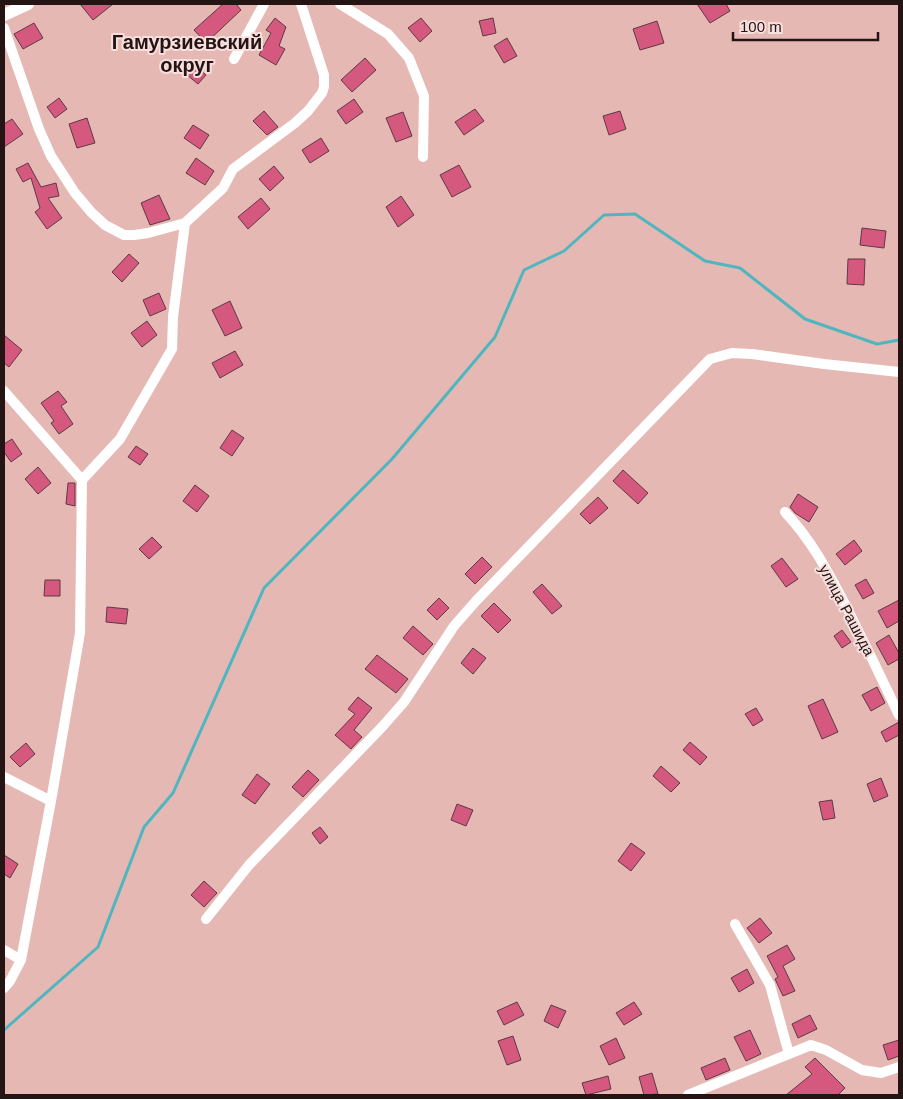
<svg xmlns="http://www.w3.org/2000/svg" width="903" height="1099" font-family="Arial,sans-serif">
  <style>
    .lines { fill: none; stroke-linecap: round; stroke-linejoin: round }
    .stream { stroke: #4fb6bf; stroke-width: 3 }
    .building { fill: #d5597f; stroke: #5e3943 }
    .minor { stroke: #fff; stroke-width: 10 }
    .tertiary { stroke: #fff; stroke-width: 12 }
    .labels { text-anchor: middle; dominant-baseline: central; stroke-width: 4; stroke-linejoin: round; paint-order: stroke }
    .street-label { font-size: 15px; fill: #241413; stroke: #f7dfdd }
    .district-label { font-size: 20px; font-weight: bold; fill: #241413; stroke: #f7dfdd }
  </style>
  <rect width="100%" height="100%" fill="#e6b8b4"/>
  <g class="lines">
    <!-- stream -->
    <path class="stream" d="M4 1030 98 947 144 827 173 793 264 588 392 459 495 337 524 270 564 251 604 215 635 214 705 261 740 268 805 319 877 344 899 340"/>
  </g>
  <!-- building -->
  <path class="building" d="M80 4H113L93 20Z
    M223 4H236L241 10 206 43 194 30Z
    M697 4H726L730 11 710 23Z
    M275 18 286 27 279 46 285 49 276 65 259 55 271 33 266 30Z
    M421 18 432 31 420 42 408 28Z
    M493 18 496 33 483 36 479 21Z
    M657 21 664 43 640 50 633 29Z
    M34 23 43 38 23 49 14 34Z
    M507 38 517 56 504 63 494 46Z
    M365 58 376 70 352 92 341 80Z
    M189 60 206 75 198 84 181 70Z
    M59 98 67 109 55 118 47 107Z
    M354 99 363 112 346 124 337 111Z
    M475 109 484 121 464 135 455 122Z
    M264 111 278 127 267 135 253 121Z
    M620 111 626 129 609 135 603 116Z
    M403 112 412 136 396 142 386 118Z
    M87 118 95 143 77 148 69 124Z
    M12 119 23 134 4 147V124Z
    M193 125 209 135 200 149 184 138Z
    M321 138 329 151 310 163 302 150Z
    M196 158 214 171 205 185 186 173Z
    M28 163 41 187 56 183 59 196 48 198 62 218 47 229 35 212 40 208 31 178 23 182 16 169Z
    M459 165 471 187 452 197 440 175Z
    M274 166 284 178 270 191 259 179Z
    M159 195 170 219 150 225 141 203Z
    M401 196 414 215 398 227 386 207Z
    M261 198 270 209 248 229 238 217Z
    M862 228 886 231 884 248 860 245Z
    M129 254 139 263 122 282 112 272Z
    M848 259H865L864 285 847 284Z
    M159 293 166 309 150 316 143 300Z
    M230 301 242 328 225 336 212 310Z
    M147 321 157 335 142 347 131 333Z
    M4 335 22 350 9 367 4 363Z
    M235 351 243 365 220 378 212 363Z
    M58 391 67 402 61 406 73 424 59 434 51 423 54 421 41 403Z
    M232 430 244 438 232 456 220 448Z
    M12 439 22 454 11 462 4 452V444Z
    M136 446 148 454 140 465 128 457Z
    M38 467 51 483 38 494 25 479Z
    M623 470 648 493 638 504 613 481Z
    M68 483H75V506L66 504Z
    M195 485 209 496 197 512 183 501Z
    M798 494 818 507 809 522 795 513 790 507Z
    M598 497 608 508 590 524 580 514Z
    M152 537 162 547 149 559 139 549Z
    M854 540 862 551 845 565 836 554Z
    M482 557 492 567 475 584 465 574Z
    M782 558 798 579 786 587 771 566Z
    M866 579 874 593 863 599 855 585Z
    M45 580H60V596H44Z
    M542 584 562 606 552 614 533 592Z
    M439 598 449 608 437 620 427 610Z
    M899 600V621L887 628 878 611Z
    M494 603 511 620 498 633 481 616Z
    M107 607 128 609 126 624 106 622Z
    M413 626 433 644 423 655 403 638Z
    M842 630 851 642 842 648 834 636Z
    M889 635 899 653V659L888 665 876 643Z
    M473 648 486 658 473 674 461 663Z
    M377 655 408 679 396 693 365 669Z
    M877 687 885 703 871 711 862 695Z
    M358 697 372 708 354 730 362 737 351 749 335 735 355 714 348 709Z
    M823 699 838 732 822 739 808 706Z
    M756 708 763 720 753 726 745 714Z
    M899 722V735L886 742 881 732Z
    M690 742 707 757 700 765 683 750Z
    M26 743 35 754 20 767 10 757Z
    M661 766 680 783 671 792 653 776Z
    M308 770 319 780 303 797 292 787Z
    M257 774 270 784 255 804 242 795Z
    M881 778 888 796 874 802 867 784Z
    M832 800 835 818 823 820 819 802Z
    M457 804 473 810 466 826 451 820Z
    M320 827 328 837 320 844 312 833Z
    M631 843 645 853 631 871 618 861Z
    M4 855 18 864 10 878 4 874Z
    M204 881 217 893 204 907 191 895Z
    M760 918 772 933 759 943 747 928Z
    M787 945 795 959 783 966 795 991 783 996 775 979 778 977 767 956Z
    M747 969 754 983 739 992 731 978Z
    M517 1002 524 1015 504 1025 497 1011Z
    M634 1002 642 1014 624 1025 616 1013Z
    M551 1005 566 1011 558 1028 544 1021Z
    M810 1015 817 1029 798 1038 792 1024Z
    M750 1030 761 1054 746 1061 734 1037Z
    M513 1036 521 1060 507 1065 498 1041Z
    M616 1038 625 1058 609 1065 600 1046Z
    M899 1040V1056L888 1060 883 1045Z
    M725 1058 730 1070 706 1080 701 1068Z
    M815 1058 845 1088 838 1095H786L812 1074 805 1067Z
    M652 1073 658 1094 644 1095 639 1077Z
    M608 1076 611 1089 586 1095 582 1083Z"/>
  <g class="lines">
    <!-- minor -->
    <path class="minor" d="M340 4 388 34 409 58 424 96 423 157
      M4 28 39 129 51 156 75 193 91 212 105 225 124 235H134L148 233 185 223 223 188 233 169 295 123 308 111 322 93 324 87V75L301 4
      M234 59 264 4
      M4 391 82 480
      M785 512C813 542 828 572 847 608 865 644 882 679 899 715
      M4 777 51 801
      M206 919 249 865 382 727 404 702 454 626 476 601 710 359 732 353 752 354 824 364 899 372
      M735 924 770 985 789 1054
      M4 950 21 960
      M4 988 10 981 21 960 51 801 80 633 82 480 120 439 172 349 173 317 185 223
      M688 1095 811 1045 826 1050 862 1070 881 1073 899 1067"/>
    <!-- tertiary -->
    <path class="tertiary" d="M4 15 28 4"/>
  </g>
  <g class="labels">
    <!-- street labels -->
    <g class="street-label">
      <text transform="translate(847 610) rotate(62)">улица Рашида</text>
    </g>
    <!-- district labels -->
    <g class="district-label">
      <text x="187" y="42">Гамурзиевский<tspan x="187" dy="23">округ</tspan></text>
    </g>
  </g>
  <!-- border -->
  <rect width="903" height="1099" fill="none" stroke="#241413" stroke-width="10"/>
  <!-- scale -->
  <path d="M733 32v8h145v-8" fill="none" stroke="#241413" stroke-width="2.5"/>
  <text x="740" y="32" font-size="15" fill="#241413" stroke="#f7dfdd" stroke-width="4" paint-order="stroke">100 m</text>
</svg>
